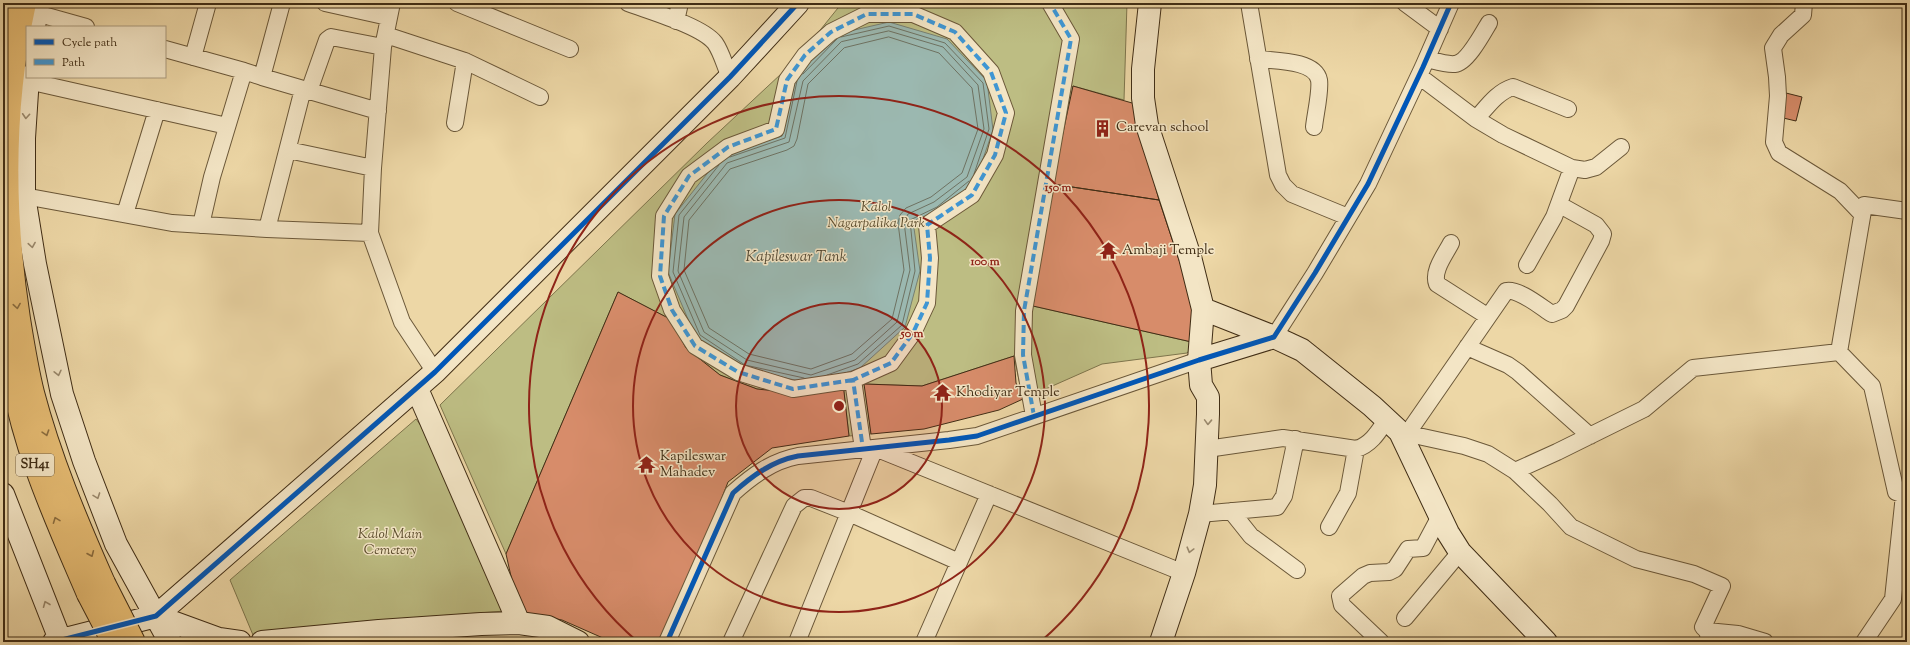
<svg xmlns="http://www.w3.org/2000/svg" width="1910" height="645" font-family="'Sorts Mill Goudy',serif">
  <style>
    .green { fill: #bdbd83; stroke: #7e754c }
    .water { fill: #9bb8b0; stroke: #778072 }
    .lines { fill: none; stroke-linecap: round; stroke-linejoin: round }
    .shore { stroke: #6e7262; stroke-width: 1 }
    .building { fill: #d78c6a; stroke: #402d15 }
    .street-casing { stroke: #6b5839; stroke-width: 18 }
    .secondary-casing { stroke: #402d15; stroke-width: 24 }
    .primary-casing { stroke: #402d15; stroke-width: 24 }
    .street { stroke: #f3e5c5; stroke-width: 16 }
    .secondary { stroke: #f3e5c5; stroke-width: 22 }
    .primary { stroke: #e6bc73; stroke-width: 22 }
    .primary-bridge-casing { stroke: #402d15; stroke-width: 24; stroke-linecap: butt }
    .primary-bridge { stroke: #e6bc73; stroke-width: 22 }
    .quiet { stroke: #3f96d3; stroke-width: 4; stroke-dasharray: 8 4; stroke-linecap: butt }
    .cycleway-casing { stroke: #f3e5c5; stroke-width: 8 }
    .cycleway { stroke: #0057b8; stroke-width: 5 }
    .oneway { stroke: #9a896d }
    .oneway2 { stroke: #8b6d3f }
    .ring { fill: none; stroke: #8f2418; stroke-width: 2 }
    .labels { text-anchor: middle; dominant-baseline: central; stroke-width: 3; stroke-linejoin: round; paint-order: stroke }
    .shield { fill: #f3e5c5; stroke: #76644a; stroke-width: 1 }
    .shield-label { font-size: 13px; font-weight: bold; fill: #402d15 }
    .poi-label { font-size: 14px; fill: #402d15; stroke: #f3e5c5; text-anchor: start }
    .park-label { font-size: 14px; font-style: italic; fill: #594a2b; stroke: #f3e5c5 }
    .water-label { font-size: 15px; font-style: italic; fill: #524934; stroke: #f3e5c5 }
    .centre { fill: #8f2418; stroke: #f3e5c5; stroke-width: 2 }
    .ring-label { font-size: 12px; text-anchor: middle; font-weight: bold; fill: #8f2418; stroke: #f3e5c5; stroke-width: 3; stroke-linejoin: round; paint-order: stroke }
  </style>
  <rect width="100%" height="100%" fill="#edd7a6"/>
  <filter id="stains"><feTurbulence type="fractalNoise" baseFrequency=".005" numOctaves="4"/><feColorMatrix values="0 0 0 0 .2 0 0 0 0 .09 0 0 0 0 .02 0 0 0 .5 -.17"/></filter>
  <radialGradient id="worn" r=".72"><stop offset=".6" stop-color="#630" stop-opacity="0"/><stop offset="1" stop-color="#630" stop-opacity=".3"/></radialGradient>
  <!-- green -->
  <path class="green" d="M842 3H1127L1124 100 1073 86 1052 184 1033 306 1196 343 1187 353 1102 364 1023 399 1014 356 922 386 865 384 871 434 849 436 843 384 796 393 757 389 720 375 686 348 670 319 618 292 506 554 440 405 707 143 796 60Z
    M416 419 421 426 505 611 368 621 253 635 230 580Z"/>
  <!-- water -->
  <path class="water" d="M889 22 947 39 987 81 993 130 975 182 939 210 913 221 920 271 905 327 860 368 812 384 743 368 696 338 668 272 675 214 722 155 782 136 794 77 837 34Z"/>
  <g class="lines">
    <!-- shore -->
    <path class="shore" d="M889 31 943 47 978 85 984 129 967 177 934 202 908 214 904 222 910 270 897 322 855 360 811 375 747 360 704 332 678 271 684 217 727 163 789 142 803 81 841 42Z
      M841 37 889 26 945 43 983 83 989 129 974 174
      M889 37 939 53 972 88 978 129 962 173 931 197 906 208 900 215 898 223 904 270 892 319 852 354 811 369 749 354 709 328 684 270 689 220 730 169 787 150 794 146 797 139 808 84 844 48Z
      M803 74 837 39
      M730 157 785 138 797 81
      M719 165 679 215 673 272 700 335 745 365 804 378
      M827 375 858 364 902 325 915 271 910 220 937 207 969 181"/>
  </g>
  <!-- building -->
  <path class="building" d="M1073 86 1139 105 1146 152 1159 200 1052 184Z
    M1786 93 1802 97 1796 121 1779 117Z
    M1052 184 1159 200 1193 302 1196 343 1033 306Z
    M618 292 670 319 686 348 720 375 757 389 796 393 843 383 849 436 772 448 728 482 706 539 659 642H612L562 620 519 612 506 554Z
    M1014 356 1016 383 1023 399 999 410 924 429 871 434 864 384 922 386Z
    M468 635 465 642H411L413 637Z"/>
  <g class="lines">
    <defs>
      <path id="street" d="M325 3 388 17
        M392 3 383 47 373 168 370 233 402 322 435 372
        M457 3 570 49
        M628 3C649 11 702 26 715 43 722 53 725 67 730 77
        M1249 3 1278 175 1283 185 1292 194 1348 217
        M1405 3 1440 29
        M1804 3 1803 15 1781 35 1773 48 1777 77 1778 96 1774 142 1779 153 1840 191 1862 214
        M36 13 86 27
        M676 21 680 3
        M386 35 465 61 540 97
        M165 49 244 71
        M193 57 208 3
        M1258 59C1275 61 1315 60 1319 80 1321 90 1315 116 1314 127
        M1427 59C1435 61 1447 65 1455 64 1467 63 1483 33 1489 23
        M1419 76 1476 119 1503 135 1572 168 1585 170 1596 167 1621 147
        M262 77 378 111
        M28 81 227 126
        M309 91 327 40 331 37 383 47
        M1476 119C1487 107 1497 92 1513 87L1568 109
        M455 123 465 61
        M288 150 373 168
        M24 196 172 223 267 229 370 233
        M125 214 157 110
        M201 225 212 177 244 71 262 77 282 3
        M267 229 303 89
        M1451 243C1445 255 1432 271 1437 284L1487 316
        M1527 265 1554 217 1572 168
        M1274 337 1315 273 1368 184 1423 67 1451 3
        M1467 347 1508 365 1518 372 1590 436
        M1839 352 1864 205 1907 211
        M853 380 793 389 738 372 695 346 672 310 660 276 664 216 689 176 728 147 776 129 787 80 805 55 831 32 867 14H913L955 32 991 72 1006 113 995 155 972 195 927 225 930 258 927 303 913 333 891 363 853 380 863 449
        M1034 416 1023 355 1024 311 1071 39 1050 3
        M1400 432 1464 446 1488 454 1515 471 1550 504 1571 527 1636 559 1694 574 1722 586 1703 627 1707 631 1710 642
        M1407 434 1506 291C1518 288 1541 307 1552 314L1562 310 1566 306 1601 241 1603 234 1596 225 1560 205
        M1207 449 1283 438 1356 449C1371 445 1379 431 1387 419
        M1515 471 1557 452 1644 409 1693 368 1839 352 1872 386 1896 492 1907 496
        M1231 511 1251 536 1297 570
        M1200 514 1277 507 1284 496 1296 439
        M1329 527 1348 493 1356 449
        M1405 618 1460 552
        M1707 631 1738 634 1765 642
        M667 642 733 493C752 476 772 461 798 456L949 440 977 436 1199 360
        M731 642 794 506 804 498H811L849 513 959 562
        M797 642 875 448 1184 573
        M924 642 989 494
        M1381 642 1342 605 1340 596 1363 576 1370 573 1389 572 1395 569 1408 549 1423 548 1440 516
        M1864 642 1893 599 1904 495"/>
      <path id="secondary" d="M1150 3 1143 69V98L1147 125 1190 257 1203 309 1199 360 1201 385 1208 397V414L1205 485 1200 514 1184 573 1161 642
        M34 27 38 3
        M28 77 24 138V196L35 264 62 394 84 461 116 544 170 642
        M1203 309 1274 337 1302 350 1372 406 1400 432 1448 533 1460 552 1546 642
        M1199 360 1274 337
        M417 389 519 623
        M3 494 61 642
        M156 616 219 639 240 642
        M54 642 156 616 435 372 730 77 798 3
        M262 642 379 631 481 624 519 623 548 627 578 642"/>
      <path id="primary" d="M25 3C2 107 3 214 19 319 23 344 27 369 33 393 50 458 77 522 104 583
        M3 31 8 3
        M3 330C10 376 20 423 36 467 51 510 70 552 88 594"/>
    </defs>
    <!-- street casing -->
    <use href="#street" class="street-casing"/>
    <!-- secondary casing -->
    <use href="#secondary" class="secondary-casing"/>
    <!-- primary casing -->
    <use href="#primary" class="primary-casing"/>
    <!-- street -->
    <use href="#street" class="street"/>
    <!-- secondary -->
    <use href="#secondary" class="secondary"/>
    <!-- primary -->
    <use href="#primary" class="primary"/>
    <defs>
      <path id="primary-bridge" d="M104 583 134 642
        M88 594 113 642"/>
    </defs>
    <!-- primary-bridge casing -->
    <use href="#primary-bridge" class="primary-bridge-casing"/>
    <!-- primary-bridge -->
    <use href="#primary-bridge" class="primary-bridge"/>
    <!-- quiet -->
    <path class="quiet" d="M853 380 793 389 738 372 695 346 672 310 660 276 664 216 689 176 728 147 776 129 787 80 805 55 831 32 867 14H913L955 32 991 72 1006 113 995 155 972 195 927 225 930 258 927 303 913 333 891 363 853 380 863 449
      M1034 416 1023 355 1024 311 1071 39 1050 3"/>
    <defs>
      <path id="cycleway" d="M54 642 156 616 435 372 730 77 798 3
        M667 642 733 493C752 476 772 461 798 456L949 440 977 436 1199 360 1274 337 1315 273 1368 184 1423 67 1451 3"/>
    </defs>
    <!-- cycleway casing -->
    <use href="#cycleway" class="cycleway-casing"/>
    <!-- cycleway -->
    <use href="#cycleway" class="cycleway"/>
  </g>
  <!-- one-way arrows -->
  <defs><path id="oneway-chevron" d="M-2-3.5L2.5 0L-2 3.5" fill="none" stroke-width="1.6" stroke-linecap="round" stroke-linejoin="round"/></defs>
  <g class="oneway">
    <use href="#oneway-chevron" transform="translate(26 116) rotate(94)"/>
    <use href="#oneway-chevron" transform="translate(32 245) rotate(81)"/>
    <use href="#oneway-chevron" transform="translate(58 373) rotate(77)"/>
    <use href="#oneway-chevron" transform="translate(1208 422) rotate(92)"/>
    <use href="#oneway-chevron" transform="translate(97 496) rotate(70)"/>
    <use href="#oneway-chevron" transform="translate(1190 550) rotate(105)"/>
    <use href="#oneway-chevron" transform="translate(46 604) rotate(-112)"/>
  </g>
  <g class="oneway2">
    <use href="#oneway-chevron" transform="translate(17 306) rotate(81)"/>
    <use href="#oneway-chevron" transform="translate(46 433) rotate(72)"/>
    <use href="#oneway-chevron" transform="translate(56 520) rotate(-111)"/>
    <use href="#oneway-chevron" transform="translate(91 554) rotate(67)"/>
  </g>
  <!-- distance rings -->
  <circle cx="839" cy="406" r="103" fill="#8f2418" fill-opacity=".12"/>
  <g class="ring">
    <circle cx="839" cy="406" r="103"/>
    <circle cx="839" cy="406" r="206"/>
    <path d="M638 642A310 310 0 1 1 1040 642"/>
  </g>
  <!-- icons -->
  <defs>
    <symbol id="building-bare" viewBox="-9 -9 18 18"><path d="M-4-6H4V6H1V3H-1V6H-4ZM-2.5-4.3h1.7v1.8h-1.7ZM.8-4.3h1.7v1.8H.8ZM-2.5-1h1.7V.8h-1.7ZM.8-1h1.7V.8H.8Z" fill="#8f2418" stroke="#f3e5c5" stroke-width="2.5" paint-order="stroke"/></symbol>
    <symbol id="temple-bare" viewBox="-9 -9 18 18"><path d="M0-6L5-2H3V0L6.5 2.5H4V6H1.5V3h-3V6H-4V2.5H-6.5L-3 0V-2H-5Z" fill="#8f2418" stroke="#f3e5c5" stroke-width="2.5" paint-order="stroke"/></symbol>
  </defs>
  <g fill-rule="evenodd">
    <use href="#building-bare" x="1090" y="116" width="25" height="25"/>
    <use href="#temple-bare" x="1096" y="238" width="25" height="25"/>
    <use href="#temple-bare" x="930" y="380" width="25" height="25"/>
    <use href="#temple-bare" x="634" y="452" width="25" height="25"/>
  </g>
  <g class="labels">
    <!-- shield labels -->
    <rect class="shield" x="16" y="454" width="38" height="22" rx="3"/>
    <g class="shield-label">
      <text x="35" y="465">SH41</text>
    </g>
    <!-- poi labels -->
    <g class="poi-label">
      <text x="1116" y="128">Carevan school</text>
      <text x="1122" y="251">Ambaji Temple</text>
      <text x="956" y="393">Khodiyar Temple</text>
      <text x="660" y="457">Kapileswar<tspan x="660" dy="16">Mahadev</tspan></text>
    </g>
    <!-- park labels -->
    <g class="park-label">
      <text x="876" y="208">Kalol<tspan x="876" dy="16">Nagarpalika Park</tspan></text>
      <text x="390" y="535">Kalol Main<tspan x="390" dy="16">Cemetery</tspan></text>
    </g>
    <!-- water labels -->
    <g class="water-label">
      <text x="796" y="257">Kapileswar Tank</text>
    </g>
  </g>
  <circle cx="839" cy="406" r="6" class="centre"/>
  <g class="ring-label">
    <text x="1058" y="191">150 m</text>
    <text x="985" y="265">100 m</text>
    <text x="912" y="337">50 m</text>
  </g>
  <!-- margin -->
  <rect width="1910" height="645" fill="none" stroke="#edd7a6" stroke-width="16"/>
  <rect x="4" y="4" width="1902" height="637" fill="none" stroke="#402d15" stroke-width="2"/>
  <rect x="8" y="8" width="1894" height="629" fill="none" stroke="#402d15"/>
  <!-- legend -->
  <rect x="26" y="26" width="140" height="52" fill="#f3e5c5" stroke="#ab9b7f"/>
  <rect x="34" y="39" width="20" height="6" fill="#0057b8" stroke="#ab9b7f"/>
  <text x="62" y="46" font-size="12" fill="#402d15">Cycle path</text>
  <rect x="34" y="59" width="20" height="6" fill="#3f96d3" stroke="#ab9b7f"/>
  <text x="62" y="66" font-size="12" fill="#402d15">Path</text>
  <rect width="100%" height="100%" filter="url(#stains)"/>
  <rect width="100%" height="100%" fill="url(#worn)"/>
</svg>
